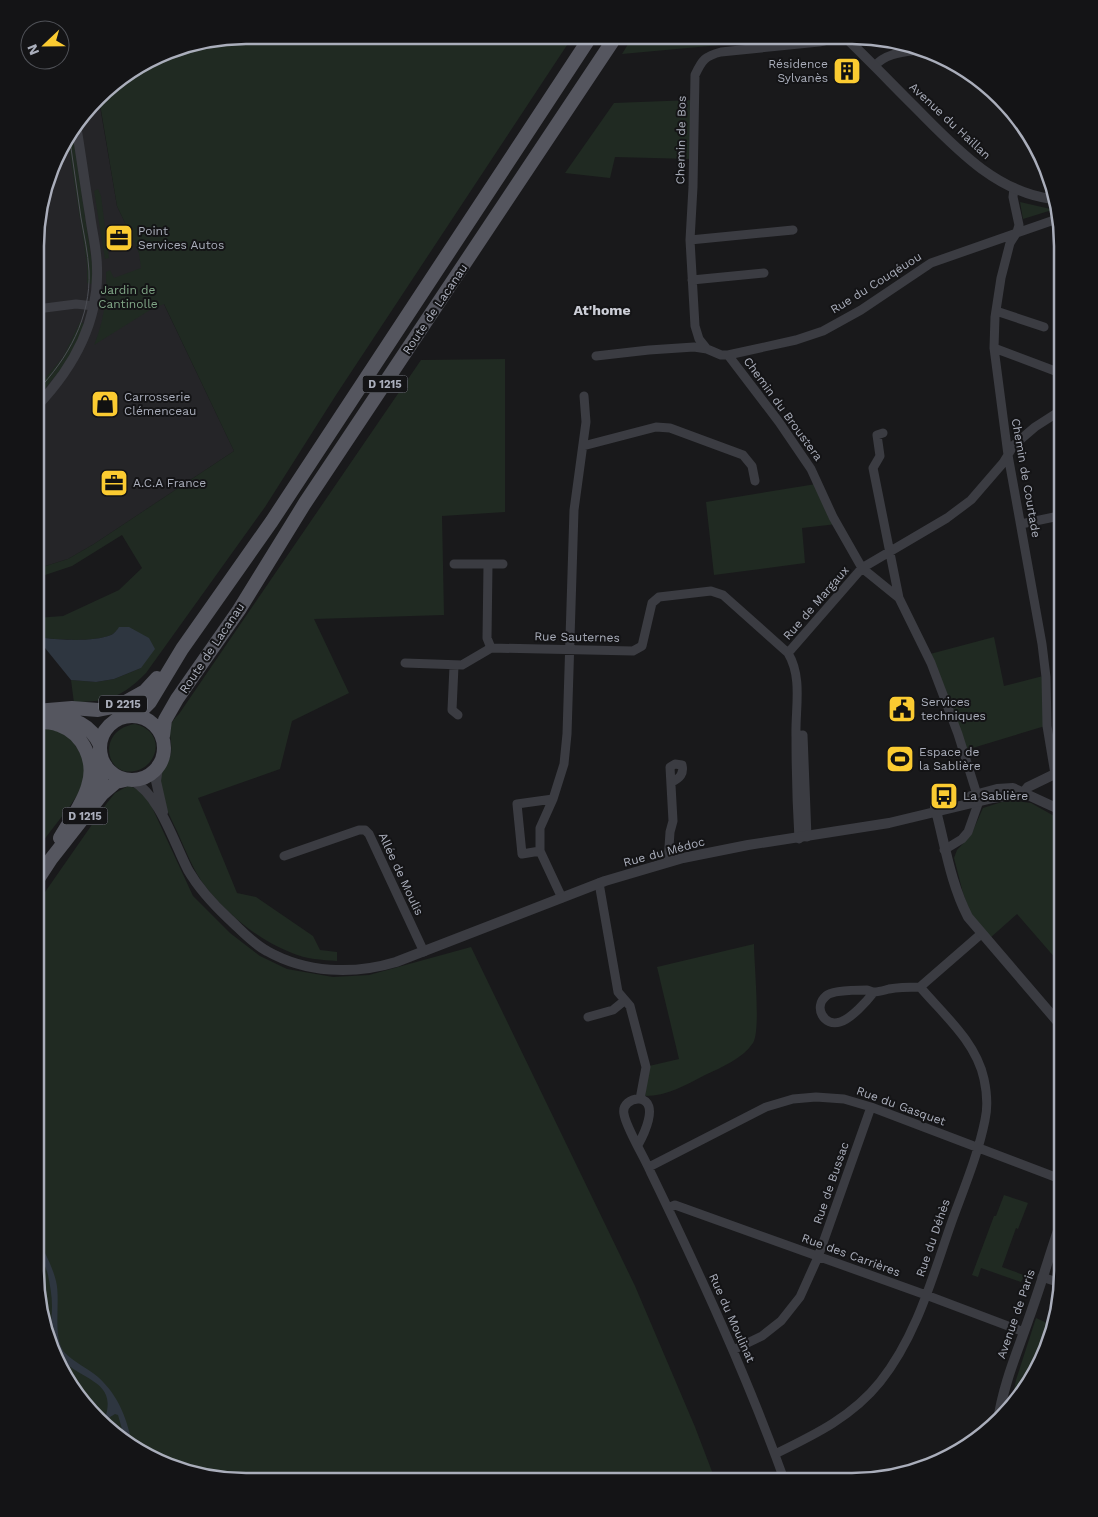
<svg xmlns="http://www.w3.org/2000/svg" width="1098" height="1517" font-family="'Work Sans',sans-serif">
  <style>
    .built { fill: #252528 }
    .green { fill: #202a22 }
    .water { fill: #2e3640 }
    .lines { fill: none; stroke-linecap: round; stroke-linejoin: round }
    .minor { stroke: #3b3c42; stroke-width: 9 }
    .tertiary { stroke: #3b3c42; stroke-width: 10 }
    .primary { stroke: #55565f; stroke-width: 14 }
    .tram { stroke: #4c4e55; stroke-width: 1 }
    .labels { text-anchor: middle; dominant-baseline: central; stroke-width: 4; stroke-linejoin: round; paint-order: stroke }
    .shield { fill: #141416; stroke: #7d808a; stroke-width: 1 }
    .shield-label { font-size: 11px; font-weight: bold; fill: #aaaebb }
    .poi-label { font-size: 12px; fill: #aaaebb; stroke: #141416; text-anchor: start }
    .street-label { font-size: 12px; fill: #aaaebb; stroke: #141416 }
    .park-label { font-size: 12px; fill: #81a787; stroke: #141416 }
    .neighbourhood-label { font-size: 14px; font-weight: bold; fill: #ccced7; stroke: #141416 }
    .rim { fill: none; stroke: #aaaebb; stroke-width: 2.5 }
  </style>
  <rect width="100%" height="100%" fill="#19191b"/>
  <!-- built -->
  <path class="built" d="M96 101H99L117 206 234 451 94 544 68 559 36 569 37 218 63 141Z"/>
  <!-- green -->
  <path class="green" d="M246 35 573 36 336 395 265 507 146 673C133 686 121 696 102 700 93 702 83 701 74 703L71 680 96 682 114 679 141 668 120 627C117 630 114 634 111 635 95 642 62 640 44 638L41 643 36 641V618L63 616 119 590 142 568 122 535 72 566 36 578V569L68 559 94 544 234 451 164 304 150 310 94 345C104 321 107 298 106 272L110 270 114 278 141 268 139 253 117 206 99 98 107 87 178 46Z
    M633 36 807 37 622 54Z
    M692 100 691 159 615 157 610 178 565 173 614 103Z
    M72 130 92 263V284L87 283V264L67 136Z
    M98 189 101 196 109 258 105 259 94 191Z
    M1020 202 1055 210 1056 216 1054 217 1052 210 1023 219Z
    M80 322 85 324 73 350 61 369 37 398V388L63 357Z
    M505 359V512L442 516 444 615 314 619 349 693 292 721 280 769 198 798 237 893 256 897 313 936 320 950 337 952V961C322 960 306 959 292 953 258 940 227 914 205 886 193 870 185 849 177 831 170 817 160 797 160 781 160 770 169 763 171 753 173 735 163 729 179 714L421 360Z
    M816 484 837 524 802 528 805 563 714 575 706 502Z
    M994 637 1004 686 1043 676 1045 726 966 750 930 654Z
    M135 724C150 727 160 740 154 755 151 762 147 766 141 769 106 784 94 730 135 724Z
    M36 726 62 732 72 740 86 763 81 789 70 806 36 850Z
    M128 786C140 788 144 796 151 805L193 896 230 933 260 956 287 969 333 977 369 975 471 947 635 1286 695 1427 716 1482 219 1480 165 1466 118 1439 57 1364 35 1271 36 905 107 803 115 793Z
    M1008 800 1031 803 1063 821V834L1060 839 1063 841V967L1017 914 990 938 970 912 963 893 954 858 957 850 971 835 983 808Z
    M754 944C754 963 761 1031 753 1043 742 1059 722 1067 705 1075 686 1085 667 1096 645 1096L649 1066 679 1059 657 967Z
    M1004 1195 1028 1203 1018 1229 1016 1228 1002 1267 1032 1278 1031 1281 1023 1278 1021 1282 981 1268 978 1277 972 1275 994 1216H996Z
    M1036 1318 1054 1326C1048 1356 1030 1385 1010 1408L1016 1380Z"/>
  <!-- water -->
  <path class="water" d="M119 627H129L149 638 155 649 141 668 114 679 96 682 71 680 41 643 44 638C62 640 94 642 111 635 114 634 117 630 119 627Z
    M35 1236C44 1250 52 1265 56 1281 61 1301 52 1336 64 1352 72 1361 89 1369 98 1377 120 1397 127 1420 133 1447L126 1443 118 1415 115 1414 110 1417 107 1425 104 1421C120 1379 80 1382 60 1357 47 1342 52 1324 52 1306 52 1296 50 1285 48 1275 45 1262 35 1250 35 1236Z"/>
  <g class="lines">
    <!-- minor -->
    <path class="minor" d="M875 66C886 52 908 52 924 49
      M1014 188 1013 197 1019 225 1017 232 1010 243 1001 278 995 317 994 348 1008 455 1042 644 1046 677 1047 726 1055 774
      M690 240 793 230
      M692 280 764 273
      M37 309 76 304 94 306
      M996 311 1044 327
      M994 348 1063 374
      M707 349 699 339 695 326 690 240 693 187 695 75C702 60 705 56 721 52L819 42 824 41 830 37
      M728 355 779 422 811 469 833 517 862 568 899 598 931 663 958 734 979 801 968 832 962 839 944 850
      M596 356 649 350 694 347 707 349 721 355H728L796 340 823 331 861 310 931 263 1057 219
      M883 433 877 435 880 456 873 468 899 598
      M583 446 656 427 670 428 743 455 752 466 755 481
      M1021 524 1059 516 1063 519
      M454 564H503
      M488 565 487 638 491 648
      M788 653 862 568 947 518 971 500 1003 463 1014 445 1035 427 1063 409
      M405 663 462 665 491 648 633 651 642 646 652 603 659 597 711 591 723 595 788 653C803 678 795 709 796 737 796 771 797 805 799 839
      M454 666 452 710 458 715
      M796 736 803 735 807 837
      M540 851 522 854 517 804 553 799
      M284 856 359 830H365L369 834 424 952
      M668 862 670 832 673 821 670 767 675 764 682 765C684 774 680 778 672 782
      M599 883 618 992 630 1006 646 1067 640 1099
      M562 898 540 851V828L553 799 564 764 567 734 574 510 586 422 584 396
      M874 992C867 1001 851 1019 840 1022 824 1027 813 1007 826 996 832 990 858 990 867 990 870 991 872 992 874 992 879 992 885 990 889 989 900 987 910 987 920 987
      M588 1017 613 1010 624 1001
      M638 1145C643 1136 660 1103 640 1099 631 1098 622 1105 624 1114 626 1128 645 1158 651 1173 700 1274 747 1376 785 1482
      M649 1167 766 1107 793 1099 816 1097 844 1099 871 1107 1063 1180
      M668 1208 675 1205 926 1295 1024 1332
      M1042 1277 1063 1284
      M733 1350 762 1336 781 1321 800 1297 818 1257 871 1107
      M775 1454C814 1435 852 1417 880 1382 917 1336 933 1275 952 1221 964 1188 978 1155 985 1120 988 1107 987 1093 984 1079 976 1042 944 1015 920 987L981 934
      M937 1462 949 1458"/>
    <!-- tertiary -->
    <path class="tertiary" d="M845 37C868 59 890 82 913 105 952 144 994 192 1052 199
      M37 406C73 368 99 323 97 268 97 250 92 232 90 215 85 185 81 155 76 125
      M158 767 156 781 163 812
      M133 781C160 796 174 843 188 870 199 889 213 904 229 919 241 930 252 943 267 951 306 973 353 975 396 962L605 881 683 858 748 845 889 823 993 798 1023 793
      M1023 793 1028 787 1063 770
      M971 796 997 789 1013 788 1063 811
      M935 807C945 844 950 882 968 917L1063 1028
      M998 1421C1003 1385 1017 1353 1029 1318 1041 1285 1051 1250 1063 1216"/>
    <!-- primary -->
    <path class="primary" d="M36 711 72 708 98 710 118 706 145 691 157 678
      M135 715 141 711 150 702 182 649 272 521 591 36
      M100 748a32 32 0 1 1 64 0a32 32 0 1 1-64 0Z
      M52 717C73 717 91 725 100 745
      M36 722C44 722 52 722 59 725 84 734 96 762 88 786 83 804 69 822 60 838
      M163 736 165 720 177 699 239 610 305 503 616 36
      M88 800 102 776V761
      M36 882 51 859 102 794 116 782 125 780"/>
    <!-- tram -->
    <path class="tram" d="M37 391C68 358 91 318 89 271 88 253 84 235 81 218 77 190 73 162 69 134"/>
  </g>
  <!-- icons -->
  <defs>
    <symbol id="building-square" viewBox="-11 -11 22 22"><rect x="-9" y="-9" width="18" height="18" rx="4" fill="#fbcb31" stroke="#141416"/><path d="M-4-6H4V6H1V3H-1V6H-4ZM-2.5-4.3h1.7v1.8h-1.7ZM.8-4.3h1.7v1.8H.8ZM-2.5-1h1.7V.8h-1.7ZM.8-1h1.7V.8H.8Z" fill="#111"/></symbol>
    <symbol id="office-square" viewBox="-11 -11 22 22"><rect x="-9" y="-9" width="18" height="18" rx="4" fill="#fbcb31" stroke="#141416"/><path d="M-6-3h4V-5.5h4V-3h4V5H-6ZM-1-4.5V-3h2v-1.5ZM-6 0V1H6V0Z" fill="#111"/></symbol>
    <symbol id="shop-square" viewBox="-11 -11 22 22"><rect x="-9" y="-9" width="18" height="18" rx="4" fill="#fbcb31" stroke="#141416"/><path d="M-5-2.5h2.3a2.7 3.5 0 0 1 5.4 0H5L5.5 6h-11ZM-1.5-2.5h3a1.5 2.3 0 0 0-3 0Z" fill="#111"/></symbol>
    <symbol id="civic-square" viewBox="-11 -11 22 22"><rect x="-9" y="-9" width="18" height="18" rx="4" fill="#fbcb31" stroke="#141416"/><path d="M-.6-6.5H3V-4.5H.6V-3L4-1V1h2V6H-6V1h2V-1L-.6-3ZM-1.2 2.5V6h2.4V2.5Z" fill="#111"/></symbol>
    <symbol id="stadium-square" viewBox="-11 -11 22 22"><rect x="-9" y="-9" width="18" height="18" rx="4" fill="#fbcb31" stroke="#141416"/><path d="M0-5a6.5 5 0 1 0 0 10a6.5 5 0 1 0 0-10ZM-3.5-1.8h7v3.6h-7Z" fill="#111"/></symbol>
    <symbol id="bus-square" viewBox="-11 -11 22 22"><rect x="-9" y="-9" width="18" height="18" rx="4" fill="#fbcb31" stroke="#141416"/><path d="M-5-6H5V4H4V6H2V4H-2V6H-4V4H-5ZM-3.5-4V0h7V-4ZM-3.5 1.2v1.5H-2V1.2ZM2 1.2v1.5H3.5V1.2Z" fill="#111"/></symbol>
  </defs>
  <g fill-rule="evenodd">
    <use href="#building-square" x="831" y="55" width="32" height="32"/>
    <use href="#office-square" x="103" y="222" width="32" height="32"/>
    <use href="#shop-square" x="89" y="388" width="32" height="32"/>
    <use href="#office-square" x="98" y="467" width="32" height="32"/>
    <use href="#civic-square" x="886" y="693" width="32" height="32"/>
    <use href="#stadium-square" x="884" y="743" width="32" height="32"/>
    <use href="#bus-square" x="928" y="780" width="32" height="32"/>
  </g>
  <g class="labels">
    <!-- shield labels -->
    <g class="shield">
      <rect x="362.5" y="375.5" width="45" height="17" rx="4"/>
      <rect x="99" y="695.5" width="48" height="17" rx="4"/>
      <rect x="62.5" y="807.5" width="45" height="17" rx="4"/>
    </g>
    <g class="shield-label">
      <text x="385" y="384">D 1215</text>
      <text x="123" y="704">D 2215</text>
      <text x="85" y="816">D 1215</text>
    </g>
    <!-- poi labels -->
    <g class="poi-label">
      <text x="828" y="64" text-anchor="end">Résidence<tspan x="828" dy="14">Sylvanès</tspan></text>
      <text x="138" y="231">Point<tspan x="138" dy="14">Services Autos</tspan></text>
      <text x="124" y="397">Carrosserie<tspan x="124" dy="14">Clémenceau</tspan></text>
      <text x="133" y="483">A.C.A France</text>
      <text x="921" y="702">Services<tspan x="921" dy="14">techniques</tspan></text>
      <text x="919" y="752">Espace de<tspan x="919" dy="14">la Sablière</tspan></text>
      <text x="963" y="796">La Sablière</text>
    </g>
    <!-- street labels -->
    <g class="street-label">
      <text transform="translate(950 121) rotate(43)">Avenue du Haillan</text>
      <text transform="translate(681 140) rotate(-89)">Chemin de Bos</text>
      <text transform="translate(876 283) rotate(-32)">Rue du Couqéuou</text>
      <text transform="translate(435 309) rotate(-56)">Route de Lacanau</text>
      <text transform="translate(783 409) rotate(54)">Chemin du Broustera</text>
      <text transform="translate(1026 478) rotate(80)">Chemin de Courtade</text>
      <text transform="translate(816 603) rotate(-49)">Rue de Margaux</text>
      <text transform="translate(577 637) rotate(1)">Rue Sauternes</text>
      <text transform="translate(212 648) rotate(-56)">Route de Lacanau</text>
      <text transform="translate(664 852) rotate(-15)">Rue du Médoc</text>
      <text transform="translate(401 874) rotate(65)">Allée de Moulis</text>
      <text transform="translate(901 1106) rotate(20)">Rue du Gasquet</text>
      <text transform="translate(831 1183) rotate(-71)">Rue de Bussac</text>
      <text transform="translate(933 1238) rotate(-71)">Rue du Déhès</text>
      <text transform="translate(851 1255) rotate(20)">Rue des Carrières</text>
      <text transform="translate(1016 1314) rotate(-71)">Avenue de Paris</text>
      <text transform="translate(732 1318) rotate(66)">Rue du Moulinat</text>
    </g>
    <!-- park labels -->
    <g class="park-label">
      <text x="128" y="290">Jardin de<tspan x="128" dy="14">Cantinolle</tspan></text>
    </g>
    <!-- neighbourhood labels -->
    <g class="neighbourhood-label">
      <text x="602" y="310">At'home</text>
    </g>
  </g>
  <!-- crop -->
  <path d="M0 0H1098V1517H0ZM246 44H852A202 202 0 0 1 1054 246V1271A202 202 0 0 1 852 1473H246A202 202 0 0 1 44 1271V246A202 202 0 0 1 246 44Z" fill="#141416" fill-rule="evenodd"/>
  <path class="rim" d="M246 44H852A202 202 0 0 1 1054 246V1271A202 202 0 0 1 852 1473H246A202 202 0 0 1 44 1271V246A202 202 0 0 1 246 44Z"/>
  <!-- north arrow -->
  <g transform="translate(45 45) rotate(248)"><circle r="24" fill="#141416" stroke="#505258"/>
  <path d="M0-4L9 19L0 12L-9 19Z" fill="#fbcb31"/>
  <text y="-8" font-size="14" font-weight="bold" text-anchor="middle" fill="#aaaebb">N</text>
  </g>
</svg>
